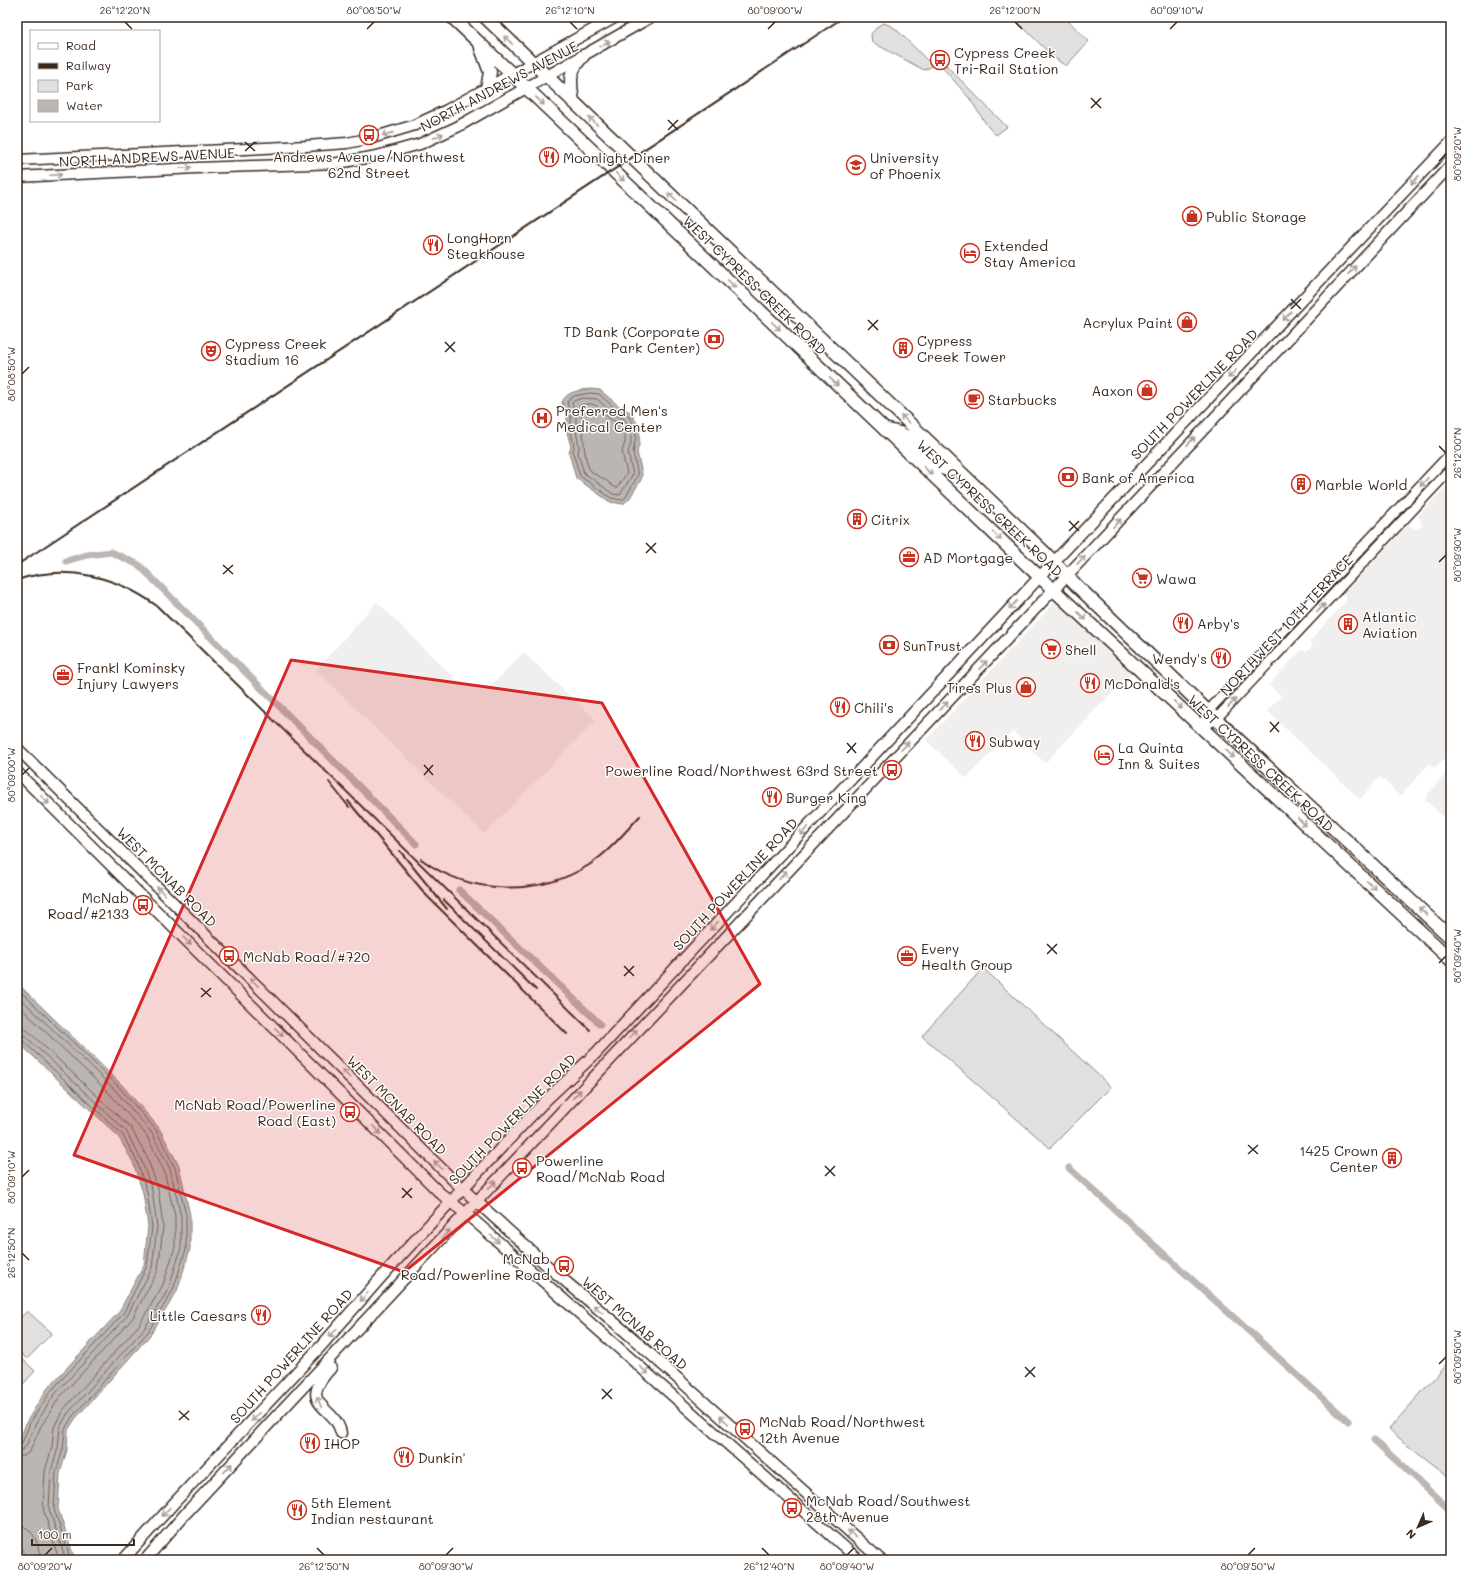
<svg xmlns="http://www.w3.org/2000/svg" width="1468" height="1577" font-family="Mali,sans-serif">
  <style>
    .built { fill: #f1efee }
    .green { fill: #e2e0de; stroke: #8e857e }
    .water { fill: #bcb6b3; stroke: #887e77 }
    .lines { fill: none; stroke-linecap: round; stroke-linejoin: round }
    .shore { stroke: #6f625a; stroke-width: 1 }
    .canal { stroke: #bcb6b3; stroke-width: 7 }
    .tertiary-casing { stroke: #3b2a1e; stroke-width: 12 }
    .secondary-casing { stroke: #3b2a1e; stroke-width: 13 }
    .primary-casing { stroke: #3b2a1e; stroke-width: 15 }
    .tertiary { stroke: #fff; stroke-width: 9 }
    .secondary { stroke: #fff; stroke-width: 10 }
    .primary { stroke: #fff; stroke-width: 12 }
    .rail { stroke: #3b2a1e; stroke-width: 2 }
    .oneway { stroke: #a79f9a }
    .marked { fill: #d62828; fill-opacity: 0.2; stroke: #d62828; stroke-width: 3; stroke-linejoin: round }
    .ticks { fill: none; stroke: #3b2a1e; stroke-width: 1.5 }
    .labels { text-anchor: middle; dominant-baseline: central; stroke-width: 3; stroke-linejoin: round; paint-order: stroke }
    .poi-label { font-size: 14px; fill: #3b2a1e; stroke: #fff; text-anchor: start }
    .street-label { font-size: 14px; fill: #3b2a1e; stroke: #fff }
    .neatline { fill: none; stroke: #3b2a1e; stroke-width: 1.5 }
    .ticks-label { font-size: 10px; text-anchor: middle; fill: #3b2a1e }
  </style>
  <rect width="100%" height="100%" fill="#fff"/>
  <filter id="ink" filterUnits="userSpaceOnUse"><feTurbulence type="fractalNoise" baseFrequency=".025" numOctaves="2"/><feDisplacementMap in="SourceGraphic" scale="8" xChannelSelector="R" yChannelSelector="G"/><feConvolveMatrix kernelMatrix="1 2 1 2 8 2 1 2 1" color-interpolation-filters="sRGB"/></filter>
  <g filter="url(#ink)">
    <!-- built -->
    <path class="built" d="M1451 481V751L1435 768 1429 764 1400 796 1380 777 1360 799 1267 711 1281 696 1269 685 1302 649 1306 653 1313 645 1309 642 1347 600 1344 593 1408 525 1417 530 1422 525 1418 516Z
      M1056 601 1132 672 1045 763 1013 731 966 778 926 740Z
      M377 602 457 681 475 688 488 686 500 677 523 652 596 720 484 834 316 670Z
      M1451 769V824L1425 800 1429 792Z"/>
    <!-- green -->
    <path class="green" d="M1013 17H1064L1089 41 1066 66 1053 57Z
      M883 23 889 25 896 29 933 66 924 70 872 42 871 34 878 26Z
      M946 65 1001 121 1007 127 996 135 988 127 970 99 943 68Z
      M983 968 1111 1087 1050 1148 922 1036Z
      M27 1311 52 1333 27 1359 17 1350V1321Z
      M17 1354 35 1371 17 1391Z
      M1451 1359V1479L1408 1446 1389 1429Z"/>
    <!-- water -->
    <path class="water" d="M591 389 600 390 620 407 630 412 640 428 639 445 637 452 642 474 641 480 629 499 623 504 610 502 576 478 569 453 571 447 567 432V417L562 402C567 391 580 390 591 389Z
      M17 983 121 1084 159 1128 179 1166 190 1215V1249L177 1291 151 1334 75 1419 68 1430 67 1450 60 1473 58 1509 75 1560H26L25 1558 17 1534V1446L27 1421 47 1389 119 1312 144 1265 148 1226 143 1193 133 1162 118 1136 17 1041Z"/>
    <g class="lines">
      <!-- shore -->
      <path class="shore" d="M591 393 599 394 617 410 628 415 633 423 636 429V436L633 453 638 475 626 497 622 500 611 498 580 476 573 453 574 447 571 431V417L567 402 574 396Z
        M583 398 597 399 614 414 624 419 631 430V443L628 453 633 474 620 495 613 494 584 473 578 453 579 447 576 431V416L572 403 574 401Z
        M591 404 595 405 610 419 620 424 625 431V442L622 452 627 473 617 488C611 486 609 482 604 479 600 476 594 475 591 471 582 461 584 421 580 407L581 405Z
        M17 988 118 1086 156 1130 175 1168 186 1215V1249L173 1290 148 1332 72 1417 65 1429 63 1449 56 1472 54 1509 71 1560
        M17 995 115 1090 152 1133 170 1169 181 1216V1248L169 1288 144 1329 68 1413 60 1427 58 1448 51 1471 49 1509 66 1560
        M17 1004 110 1094 147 1136 164 1171 175 1216V1247L163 1285 139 1325 63 1410 54 1427 52 1447 45 1471 43 1508 59 1560
        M17 1027 23 1028 28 1031 131 1128 147 1157 158 1188 163 1227 158 1270 132 1319 59 1398 40 1428 30 1451 24 1456 17 1457
        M17 1033 25 1036 126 1131 141 1159 152 1190 157 1227 152 1268 127 1316 54 1395 35 1425 26 1446 22 1450 17 1451
        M17 1038 21 1039 122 1134 137 1161 147 1192 152 1227 147 1266 123 1314 50 1392 30 1423 22 1443 17 1446
        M17 1525C33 1525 40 1546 40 1560"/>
      <!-- canal -->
      <path class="canal" d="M66 561 87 555 111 552 139 565 416 844
        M459 890 600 1024
        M1069 1168 1348 1421
        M1374 1440 1451 1511"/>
      <defs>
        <path id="tertiary" d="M1202 727 1208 711 1451 453
          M1202 727 1216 719 1451 469"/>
        <path id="secondary" d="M17 160 306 146 347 143 372 138 415 125 447 110 616 17
          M17 177 196 168 338 163 377 156 420 144 457 127 651 17
          M17 748 453 1180 552 1270 628 1334 881 1560
          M17 772 440 1193 477 1223 859 1560
          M331 1368C295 1407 335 1404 341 1433
          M123 1560 175 1502 321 1346 384 1274 441 1212 545 1101 596 1053 1033 584 1451 142
          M145 1560 186 1513 430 1251 1073 569 1451 165"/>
        <path id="primary" d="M452 17 1027 565 1451 960
          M485 17 1044 552 1076 585 1216 719 1451 938
          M481 48 490 72 487 89
          M573 102C570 82 568 71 583 56
          M884 429 900 433 907 437 942 468 948 470 956 468"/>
      </defs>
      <!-- tertiary casing -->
      <use href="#tertiary" class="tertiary-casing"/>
      <!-- secondary casing -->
      <use href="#secondary" class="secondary-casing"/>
      <!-- primary casing -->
      <use href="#primary" class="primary-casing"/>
      <!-- tertiary -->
      <use href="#tertiary" class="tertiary"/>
      <!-- secondary -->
      <use href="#secondary" class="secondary"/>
      <!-- primary -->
      <use href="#primary" class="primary"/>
      <!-- rail -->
      <path class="rail" d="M17 565 844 17
        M17 580C67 564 116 576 157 606L590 1030
        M329 782 349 807
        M348 801 427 896 567 1034
        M400 851 447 909
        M421 859C469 895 538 897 589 865 609 852 624 833 640 816
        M444 900 536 990"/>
    </g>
    <!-- one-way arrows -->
    <defs><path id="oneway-shaft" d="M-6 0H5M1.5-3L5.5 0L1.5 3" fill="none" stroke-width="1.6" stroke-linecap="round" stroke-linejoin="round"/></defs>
    <g class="oneway">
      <use href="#oneway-shaft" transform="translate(508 40) rotate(-136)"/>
      <use href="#oneway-shaft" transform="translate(605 44) rotate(-29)"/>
      <use href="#oneway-shaft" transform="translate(540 101) rotate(44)"/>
      <use href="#oneway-shaft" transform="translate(593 121) rotate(-136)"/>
      <use href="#oneway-shaft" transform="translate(388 134) rotate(166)"/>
      <use href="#oneway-shaft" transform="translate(438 136) rotate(-25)"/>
      <use href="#oneway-shaft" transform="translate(186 168) rotate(-3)"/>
      <use href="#oneway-shaft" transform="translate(56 175) rotate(-3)"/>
      <use href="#oneway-shaft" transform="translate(620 177) rotate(44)"/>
      <use href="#oneway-shaft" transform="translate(1415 180) rotate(133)"/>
      <use href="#oneway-shaft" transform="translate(672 197) rotate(-136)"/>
      <use href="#oneway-shaft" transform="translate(1352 270) rotate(-47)"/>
      <use href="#oneway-shaft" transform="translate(732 284) rotate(44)"/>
      <use href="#oneway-shaft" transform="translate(1287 316) rotate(133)"/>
      <use href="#oneway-shaft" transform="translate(776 326) rotate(44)"/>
      <use href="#oneway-shaft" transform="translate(1232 374) rotate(134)"/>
      <use href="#oneway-shaft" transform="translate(834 382) rotate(44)"/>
      <use href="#oneway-shaft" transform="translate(905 419) rotate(-136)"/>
      <use href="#oneway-shaft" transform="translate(1191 441) rotate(-47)"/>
      <use href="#oneway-shaft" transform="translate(928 471) rotate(43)"/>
      <use href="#oneway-shaft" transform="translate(1424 482) rotate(133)"/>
      <use href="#oneway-shaft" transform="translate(1117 523) rotate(-47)"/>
      <use href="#oneway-shaft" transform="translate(997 536) rotate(44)"/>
      <use href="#oneway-shaft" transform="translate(1081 560) rotate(-47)"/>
      <use href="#oneway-shaft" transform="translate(1013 605) rotate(133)"/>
      <use href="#oneway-shaft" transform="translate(1321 608) rotate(-47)"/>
      <use href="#oneway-shaft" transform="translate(1082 616) rotate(43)"/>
      <use href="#oneway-shaft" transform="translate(983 665) rotate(-47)"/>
      <use href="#oneway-shaft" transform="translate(1232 703) rotate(-47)"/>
      <use href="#oneway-shaft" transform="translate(1178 705) rotate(43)"/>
      <use href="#oneway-shaft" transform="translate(944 706) rotate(-46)"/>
      <use href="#oneway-shaft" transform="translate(905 746) rotate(-47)"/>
      <use href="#oneway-shaft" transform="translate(1230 754) rotate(43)"/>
      <use href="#oneway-shaft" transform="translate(45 800) rotate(45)"/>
      <use href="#oneway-shaft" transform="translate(1302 822) rotate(43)"/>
      <use href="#oneway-shaft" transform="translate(804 831) rotate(133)"/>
      <use href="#oneway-shaft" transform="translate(783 875) rotate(-47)"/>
      <use href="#oneway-shaft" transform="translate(1371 885) rotate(43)"/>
      <use href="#oneway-shaft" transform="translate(161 891) rotate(-135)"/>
      <use href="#oneway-shaft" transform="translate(1423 911) rotate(-137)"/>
      <use href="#oneway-shaft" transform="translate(714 926) rotate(133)"/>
      <use href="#oneway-shaft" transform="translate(187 941) rotate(45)"/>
      <use href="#oneway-shaft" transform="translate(254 982) rotate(-135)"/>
      <use href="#oneway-shaft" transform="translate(279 1032) rotate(45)"/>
      <use href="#oneway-shaft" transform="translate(633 1034) rotate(-47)"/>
      <use href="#oneway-shaft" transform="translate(346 1074) rotate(-135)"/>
      <use href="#oneway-shaft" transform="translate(577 1094) rotate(-47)"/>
      <use href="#oneway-shaft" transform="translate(377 1130) rotate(45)"/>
      <use href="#oneway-shaft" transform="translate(438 1165) rotate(-135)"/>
      <use href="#oneway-shaft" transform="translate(492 1185) rotate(-47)"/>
      <use href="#oneway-shaft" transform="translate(446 1234) rotate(-46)"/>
      <use href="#oneway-shaft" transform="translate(495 1239) rotate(42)"/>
      <use href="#oneway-shaft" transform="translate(364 1297) rotate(131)"/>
      <use href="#oneway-shaft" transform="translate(598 1309) rotate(-140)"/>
      <use href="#oneway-shaft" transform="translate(333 1333) rotate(132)"/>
      <use href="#oneway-shaft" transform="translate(644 1370) rotate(41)"/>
      <use href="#oneway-shaft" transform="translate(319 1402) rotate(-113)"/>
      <use href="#oneway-shaft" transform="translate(255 1417) rotate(133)"/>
      <use href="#oneway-shaft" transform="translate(724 1420) rotate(-138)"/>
      <use href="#oneway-shaft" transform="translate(228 1468) rotate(-47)"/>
      <use href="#oneway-shaft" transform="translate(166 1512) rotate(132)"/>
      <use href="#oneway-shaft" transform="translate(852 1534) rotate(-138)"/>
    </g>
  </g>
  <!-- marked area -->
  <path class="marked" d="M291 660 602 703 760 984 404 1272 74 1155Z"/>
  <!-- ticks -->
  <path class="ticks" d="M125 22 132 29M570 22 577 29M1015 22 1022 29M367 29 374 22M768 29 775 22M1170 29 1177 22M1091 98 1101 108M1091 108 1101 98M668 120 678 130M668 130 678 120M245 142 255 151M245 151 255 142M1439 161 1446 154M1291 299 1301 309M1291 309 1301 299M868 320 878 330M868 330 878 320M445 342 455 352M445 352 455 342M22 374 29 367M1439 446 1446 453M1069 521 1079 531M1069 531 1079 521M646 543 656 553M646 553 656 543M1439 562 1446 555M223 565 233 574M223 574 233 565M1270 722 1279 732M1270 732 1279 722M847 743 856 753M847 753 856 743M424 765 433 775M22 775 29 768M424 775 433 765M1047 944 1057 954M1047 954 1057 944M1439 963 1446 956M624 966 634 976M624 976 634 966M201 988 211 997M201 997 211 988M1248 1145 1258 1154M1248 1154 1258 1145M825 1166 835 1176M825 1176 835 1166M22 1177 29 1170M402 1188 412 1198M402 1198 412 1188M22 1253 29 1260M1439 1364 1446 1357M1025 1367 1035 1377M1025 1377 1035 1367M602 1389 612 1399M602 1399 612 1389M179 1411 189 1420M179 1420 189 1411M317 1548 324 1555M762 1548 769 1555M45 1555 52 1548M446 1555 453 1548M847 1555 854 1548M1248 1555 1255 1548"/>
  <!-- icons -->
  <defs>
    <symbol id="bus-ring" viewBox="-11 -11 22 22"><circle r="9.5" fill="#fff" stroke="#c8321e" stroke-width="1.5"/><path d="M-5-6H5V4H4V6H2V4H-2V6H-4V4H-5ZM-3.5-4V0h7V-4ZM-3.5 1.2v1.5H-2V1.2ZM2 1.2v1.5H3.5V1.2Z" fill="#c8321e"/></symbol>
    <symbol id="restaurant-ring" viewBox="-11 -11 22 22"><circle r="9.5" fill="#fff" stroke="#c8321e" stroke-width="1.5"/><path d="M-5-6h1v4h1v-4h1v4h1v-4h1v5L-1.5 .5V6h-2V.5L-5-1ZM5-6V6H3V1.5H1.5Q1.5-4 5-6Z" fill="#c8321e"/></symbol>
    <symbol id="university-ring" viewBox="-11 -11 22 22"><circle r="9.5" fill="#fff" stroke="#c8321e" stroke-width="1.5"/><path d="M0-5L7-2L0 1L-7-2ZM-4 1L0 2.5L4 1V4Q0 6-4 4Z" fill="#c8321e"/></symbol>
    <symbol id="shop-ring" viewBox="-11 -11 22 22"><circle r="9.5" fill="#fff" stroke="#c8321e" stroke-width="1.5"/><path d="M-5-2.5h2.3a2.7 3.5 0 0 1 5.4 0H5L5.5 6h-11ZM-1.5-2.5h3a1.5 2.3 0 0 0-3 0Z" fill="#c8321e"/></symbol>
    <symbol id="hotel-ring" viewBox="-11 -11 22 22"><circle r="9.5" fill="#fff" stroke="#c8321e" stroke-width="1.5"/><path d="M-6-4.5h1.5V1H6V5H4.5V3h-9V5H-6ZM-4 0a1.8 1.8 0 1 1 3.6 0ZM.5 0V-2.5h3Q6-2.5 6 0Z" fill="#c8321e"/></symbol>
    <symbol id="bank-ring" viewBox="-11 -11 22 22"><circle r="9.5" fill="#fff" stroke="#c8321e" stroke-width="1.5"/><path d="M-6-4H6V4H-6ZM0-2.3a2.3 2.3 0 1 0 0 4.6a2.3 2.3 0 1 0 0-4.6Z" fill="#c8321e"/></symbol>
    <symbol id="building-ring" viewBox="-11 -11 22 22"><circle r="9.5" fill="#fff" stroke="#c8321e" stroke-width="1.5"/><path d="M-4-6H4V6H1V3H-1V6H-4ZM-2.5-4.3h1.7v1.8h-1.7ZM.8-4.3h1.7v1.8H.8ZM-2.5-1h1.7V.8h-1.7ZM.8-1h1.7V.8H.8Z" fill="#c8321e"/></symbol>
    <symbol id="theatre-ring" viewBox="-11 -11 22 22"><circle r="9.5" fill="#fff" stroke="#c8321e" stroke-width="1.5"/><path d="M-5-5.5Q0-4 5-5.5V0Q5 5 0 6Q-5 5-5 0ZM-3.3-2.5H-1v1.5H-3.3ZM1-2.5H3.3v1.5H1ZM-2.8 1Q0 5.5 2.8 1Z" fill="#c8321e"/></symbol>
    <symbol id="cafe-ring" viewBox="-11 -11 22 22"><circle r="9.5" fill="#fff" stroke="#c8321e" stroke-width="1.5"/><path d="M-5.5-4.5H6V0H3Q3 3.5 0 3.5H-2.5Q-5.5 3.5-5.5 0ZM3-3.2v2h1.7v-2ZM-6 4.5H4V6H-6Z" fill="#c8321e"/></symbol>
    <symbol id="hospital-ring" viewBox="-11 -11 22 22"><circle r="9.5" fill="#fff" stroke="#c8321e" stroke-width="1.5"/><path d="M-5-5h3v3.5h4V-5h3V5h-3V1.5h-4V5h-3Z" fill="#c8321e"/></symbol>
    <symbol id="office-ring" viewBox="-11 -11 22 22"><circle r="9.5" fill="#fff" stroke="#c8321e" stroke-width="1.5"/><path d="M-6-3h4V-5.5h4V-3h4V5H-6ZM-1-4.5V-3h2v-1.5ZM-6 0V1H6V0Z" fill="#c8321e"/></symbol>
    <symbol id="supermarket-ring" viewBox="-11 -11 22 22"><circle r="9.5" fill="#fff" stroke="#c8321e" stroke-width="1.5"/><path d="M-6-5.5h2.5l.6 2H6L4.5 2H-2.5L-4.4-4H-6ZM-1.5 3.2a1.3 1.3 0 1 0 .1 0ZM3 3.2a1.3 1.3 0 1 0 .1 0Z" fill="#c8321e"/></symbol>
  </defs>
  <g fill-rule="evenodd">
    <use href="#bus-ring" x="929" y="49" width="22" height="22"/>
    <use href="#bus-ring" x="358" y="124" width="22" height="22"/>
    <use href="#restaurant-ring" x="538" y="146" width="22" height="22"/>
    <use href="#university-ring" x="845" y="154" width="22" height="22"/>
    <use href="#shop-ring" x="1181" y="205" width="22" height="22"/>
    <use href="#restaurant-ring" x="422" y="234" width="22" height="22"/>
    <use href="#hotel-ring" x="959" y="242" width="22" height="22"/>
    <use href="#shop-ring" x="1176" y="311" width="22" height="22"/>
    <use href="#bank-ring" x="703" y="328" width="22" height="22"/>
    <use href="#building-ring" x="892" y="337" width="22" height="22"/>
    <use href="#theatre-ring" x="200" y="340" width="22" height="22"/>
    <use href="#shop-ring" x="1136" y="379" width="22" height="22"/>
    <use href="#cafe-ring" x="963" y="388" width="22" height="22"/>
    <use href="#hospital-ring" x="531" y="407" width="22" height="22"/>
    <use href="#bank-ring" x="1057" y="466" width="22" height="22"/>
    <use href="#building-ring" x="1290" y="473" width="22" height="22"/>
    <use href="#building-ring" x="846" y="508" width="22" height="22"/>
    <use href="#office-ring" x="898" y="546" width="22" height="22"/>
    <use href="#supermarket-ring" x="1131" y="567" width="22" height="22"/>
    <use href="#restaurant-ring" x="1172" y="612" width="22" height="22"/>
    <use href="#building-ring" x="1337" y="613" width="22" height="22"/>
    <use href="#bank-ring" x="878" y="634" width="22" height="22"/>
    <use href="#supermarket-ring" x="1040" y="638" width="22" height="22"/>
    <use href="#restaurant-ring" x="1210" y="647" width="22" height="22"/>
    <use href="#office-ring" x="52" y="664" width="22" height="22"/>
    <use href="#restaurant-ring" x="1079" y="672" width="22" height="22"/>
    <use href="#shop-ring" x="1015" y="676" width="22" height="22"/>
    <use href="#restaurant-ring" x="829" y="696" width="22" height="22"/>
    <use href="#restaurant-ring" x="964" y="730" width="22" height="22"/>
    <use href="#hotel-ring" x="1093" y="744" width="22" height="22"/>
    <use href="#bus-ring" x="881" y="759" width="22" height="22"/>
    <use href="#restaurant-ring" x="761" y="786" width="22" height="22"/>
    <use href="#bus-ring" x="132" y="894" width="22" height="22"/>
    <use href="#bus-ring" x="218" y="945" width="22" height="22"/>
    <use href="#office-ring" x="896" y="945" width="22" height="22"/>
    <use href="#bus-ring" x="339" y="1101" width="22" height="22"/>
    <use href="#building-ring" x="1381" y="1147" width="22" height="22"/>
    <use href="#bus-ring" x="511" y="1157" width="22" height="22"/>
    <use href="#bus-ring" x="553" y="1255" width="22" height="22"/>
    <use href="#restaurant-ring" x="250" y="1304" width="22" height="22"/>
    <use href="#bus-ring" x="734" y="1418" width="22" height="22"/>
    <use href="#restaurant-ring" x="299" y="1432" width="22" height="22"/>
    <use href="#restaurant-ring" x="393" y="1446" width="22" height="22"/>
    <use href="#bus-ring" x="781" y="1497" width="22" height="22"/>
    <use href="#restaurant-ring" x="286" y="1499" width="22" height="22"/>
  </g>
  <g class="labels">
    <!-- poi labels -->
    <g class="poi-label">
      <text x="954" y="52">Cypress Creek<tspan x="954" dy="16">Tri-Rail Station</tspan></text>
      <text x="369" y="156" text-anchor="middle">Andrews Avenue/Northwest<tspan x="369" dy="16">62nd Street</tspan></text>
      <text x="563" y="157">Moonlight Diner</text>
      <text x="870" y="157">University<tspan x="870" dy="16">of Phoenix</tspan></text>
      <text x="1206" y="216">Public Storage</text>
      <text x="447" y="237">LongHorn<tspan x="447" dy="16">Steakhouse</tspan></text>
      <text x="984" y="245">Extended<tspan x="984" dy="16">Stay America</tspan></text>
      <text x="1173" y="322" text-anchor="end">Acrylux Paint</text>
      <text x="700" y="331" text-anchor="end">TD Bank (Corporate<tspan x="700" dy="16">Park Center)</tspan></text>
      <text x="917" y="340">Cypress<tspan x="917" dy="16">Creek Tower</tspan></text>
      <text x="225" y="343">Cypress Creek<tspan x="225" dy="16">Stadium 16</tspan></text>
      <text x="1133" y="390" text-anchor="end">Aaxon</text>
      <text x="988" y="399">Starbucks</text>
      <text x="556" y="410">Preferred Men's<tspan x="556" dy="16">Medical Center</tspan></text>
      <text x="1082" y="477">Bank of America</text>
      <text x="1315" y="484">Marble World</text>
      <text x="871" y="519">Citrix</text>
      <text x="923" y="557">AD Mortgage</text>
      <text x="1156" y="578">Wawa</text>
      <text x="1362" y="616">Atlantic<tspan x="1362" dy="16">Aviation</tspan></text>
      <text x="1197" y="623">Arby's</text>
      <text x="903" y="645">SunTrust</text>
      <text x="1065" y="649">Shell</text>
      <text x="1207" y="658" text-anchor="end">Wendy's</text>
      <text x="77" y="667">Frankl Kominsky<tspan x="77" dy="16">Injury Lawyers</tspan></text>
      <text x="1104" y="683">McDonald's</text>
      <text x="1012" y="687" text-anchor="end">Tires Plus</text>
      <text x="854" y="707">Chili's</text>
      <text x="989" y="741">Subway</text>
      <text x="1118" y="747">La Quinta<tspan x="1118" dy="16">Inn &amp; Suites</tspan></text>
      <text x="878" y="770" text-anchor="end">Powerline Road/Northwest 63rd Street</text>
      <text x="786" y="797">Burger King</text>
      <text x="129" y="897" text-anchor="end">McNab<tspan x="129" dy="16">Road/#2133</tspan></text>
      <text x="921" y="948">Every<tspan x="921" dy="16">Health Group</tspan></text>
      <text x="243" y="956">McNab Road/#720</text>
      <text x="336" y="1104" text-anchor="end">McNab Road/Powerline<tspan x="336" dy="16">Road (East)</tspan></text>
      <text x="1378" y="1150" text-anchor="end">1425 Crown<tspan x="1378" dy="16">Center</tspan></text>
      <text x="536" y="1160">Powerline<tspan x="536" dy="16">Road/McNab Road</tspan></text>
      <text x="550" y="1258" text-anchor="end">McNab<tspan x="550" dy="16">Road/Powerline Road</tspan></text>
      <text x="247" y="1315" text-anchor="end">Little Caesars</text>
      <text x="759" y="1421">McNab Road/Northwest<tspan x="759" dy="16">12th Avenue</tspan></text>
      <text x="324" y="1443">IHOP</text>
      <text x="418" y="1457">Dunkin'</text>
      <text x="806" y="1500">McNab Road/Southwest<tspan x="806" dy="16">28th Avenue</tspan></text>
      <text x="311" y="1502">5th Element<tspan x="311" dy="16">Indian restaurant</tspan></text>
    </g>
    <!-- street labels -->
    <g class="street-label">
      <text transform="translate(499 86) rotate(-28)">NORTH ANDREWS AVENUE</text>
      <text transform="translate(147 157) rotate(-3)">NORTH ANDREWS AVENUE</text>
      <text transform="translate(755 285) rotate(44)">WEST CYPRESS CREEK ROAD</text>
      <text transform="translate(1194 394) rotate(-46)">SOUTH POWERLINE ROAD</text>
      <text transform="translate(990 508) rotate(43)">WEST CYPRESS CREEK ROAD</text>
      <text transform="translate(1286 625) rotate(-47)">NORTHWEST 10TH TERRACE</text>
      <text transform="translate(1261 763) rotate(43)">WEST CYPRESS CREEK ROAD</text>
      <text transform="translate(167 877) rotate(45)">WEST MCNAB ROAD</text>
      <text transform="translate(735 884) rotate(-47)">SOUTH POWERLINE ROAD</text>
      <text transform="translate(397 1105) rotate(45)">WEST MCNAB ROAD</text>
      <text transform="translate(512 1119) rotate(-46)">SOUTH POWERLINE ROAD</text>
      <text transform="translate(635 1323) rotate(41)">WEST MCNAB ROAD</text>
      <text transform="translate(291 1356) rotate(-48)">SOUTH POWERLINE ROAD</text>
    </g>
  </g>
  <!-- margin -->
  <rect width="1468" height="1577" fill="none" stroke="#fff" stroke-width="44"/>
  <!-- legend -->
  <rect x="30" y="30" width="130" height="92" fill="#ffffff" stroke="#b1aaa5"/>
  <rect x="38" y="43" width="20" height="6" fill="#ffffff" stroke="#b1aaa5"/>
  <text x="66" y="50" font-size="12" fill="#3b2a1e">Road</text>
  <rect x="38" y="63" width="20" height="6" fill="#3b2a1e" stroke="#b1aaa5"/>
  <text x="66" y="70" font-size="12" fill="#3b2a1e">Railway</text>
  <rect x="38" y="80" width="20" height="12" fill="#e2e0de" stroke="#b1aaa5"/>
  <text x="66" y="90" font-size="12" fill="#3b2a1e">Park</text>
  <rect x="38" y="100" width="20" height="12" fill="#bcb6b3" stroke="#b1aaa5"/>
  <text x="66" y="110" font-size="12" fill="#3b2a1e">Water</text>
  <!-- north arrow -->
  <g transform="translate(1418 1527) rotate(225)" stroke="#ffffff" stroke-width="3" paint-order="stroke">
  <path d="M0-3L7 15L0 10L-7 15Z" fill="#3b2a1e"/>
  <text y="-6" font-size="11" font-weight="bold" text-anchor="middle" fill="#3b2a1e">N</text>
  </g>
  <!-- scale -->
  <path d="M32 1539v6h102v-6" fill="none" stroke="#3b2a1e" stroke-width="2"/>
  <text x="38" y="1539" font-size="12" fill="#3b2a1e" stroke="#ffffff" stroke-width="3" paint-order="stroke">100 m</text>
  <rect x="22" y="22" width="1424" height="1533" class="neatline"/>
  <g class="ticks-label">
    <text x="125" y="14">26°12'20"N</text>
    <text x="374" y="14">80°08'50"W</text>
    <text x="570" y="14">26°12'10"N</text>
    <text x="775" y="14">80°09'00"W</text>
    <text x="1015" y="14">26°12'00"N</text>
    <text x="1177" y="14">80°09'10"W</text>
    <text transform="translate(1457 154) rotate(-90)" y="4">80°09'20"W</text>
    <text transform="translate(11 374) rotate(-90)" y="4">80°08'50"W</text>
    <text transform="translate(1457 453) rotate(-90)" y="4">26°12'00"N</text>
    <text transform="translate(1457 555) rotate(-90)" y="4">80°09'30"W</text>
    <text transform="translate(11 775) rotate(-90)" y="4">80°09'00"W</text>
    <text transform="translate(1457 956) rotate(-90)" y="4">80°09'40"W</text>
    <text transform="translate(11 1177) rotate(-90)" y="4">80°09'10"W</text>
    <text transform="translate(11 1253) rotate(-90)" y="4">26°12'50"N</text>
    <text transform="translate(1457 1357) rotate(-90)" y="4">80°09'50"W</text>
    <text x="45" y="1570">80°09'20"W</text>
    <text x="324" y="1570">26°12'50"N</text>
    <text x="446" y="1570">80°09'30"W</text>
    <text x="769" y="1570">26°12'40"N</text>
    <text x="847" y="1570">80°09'40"W</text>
    <text x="1248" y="1570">80°09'50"W</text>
  </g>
</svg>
